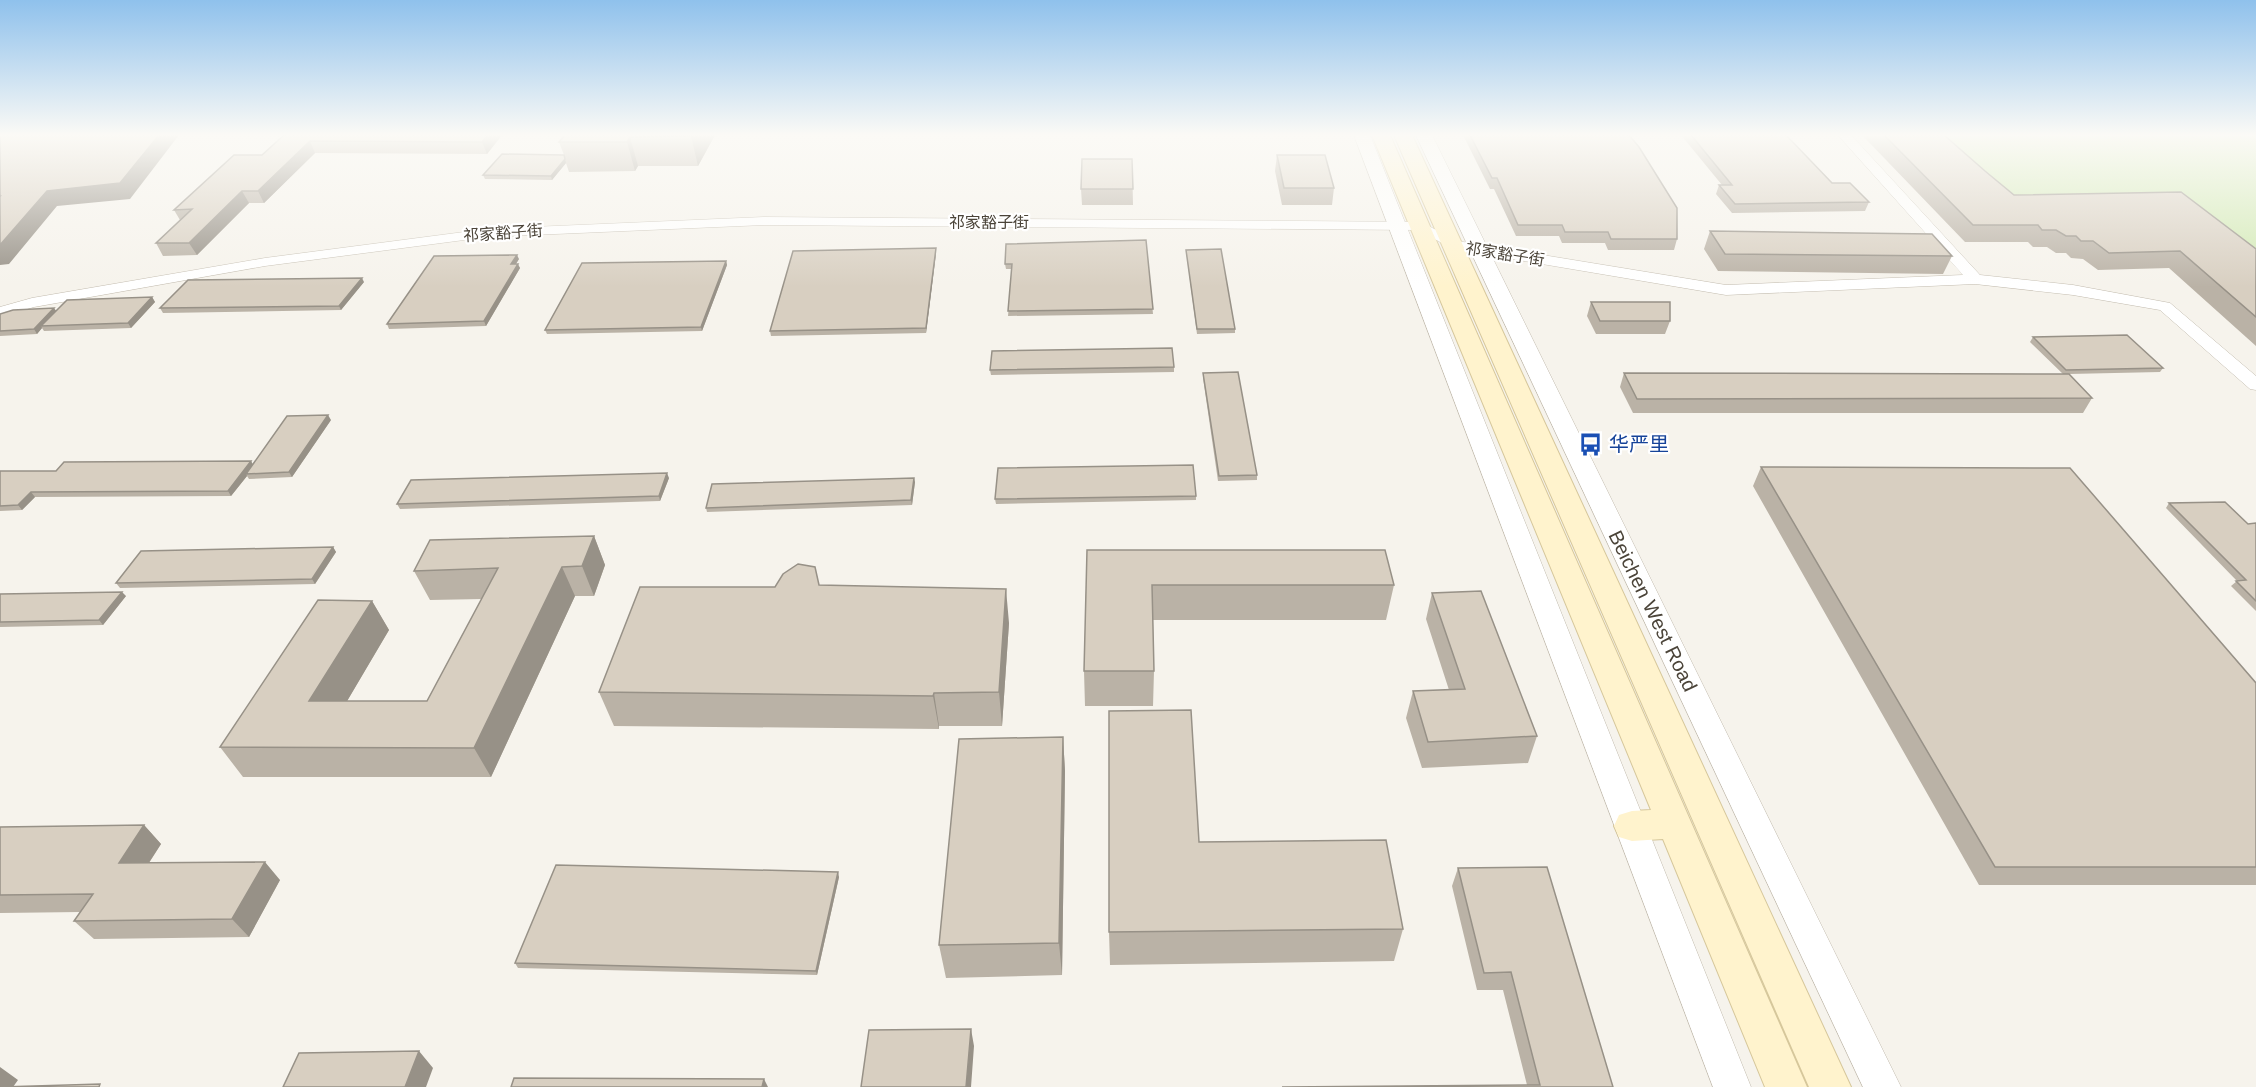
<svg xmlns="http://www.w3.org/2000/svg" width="2256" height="1087" font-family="Helvetica,'Noto Sans SC',sans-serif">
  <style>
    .green { fill: #d2eab5 }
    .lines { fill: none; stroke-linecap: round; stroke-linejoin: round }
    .minor-casing { stroke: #c2bbae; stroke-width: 1 }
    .tertiary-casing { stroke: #c2bbae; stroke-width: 1 }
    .secondary-casing { stroke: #d6c79b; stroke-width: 2 }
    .minor { fill: #fff; fill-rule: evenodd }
    .tertiary { fill: #fff; fill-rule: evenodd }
    .secondary { fill: #fff3cd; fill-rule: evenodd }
    .wall { fill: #bab2a6 }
    .shaded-wall { fill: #979187 }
    .building { fill: #d8cfc1; stroke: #979187; stroke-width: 1.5 }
    .labels { text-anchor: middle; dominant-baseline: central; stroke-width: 4.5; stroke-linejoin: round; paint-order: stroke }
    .far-street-label { font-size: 16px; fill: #4b4439; stroke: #fff }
    .transit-label { font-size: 20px; fill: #164399; stroke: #fff; text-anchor: start }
    .street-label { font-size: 20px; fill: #4b4439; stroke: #fff }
  </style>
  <rect width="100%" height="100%" fill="#f6f3ec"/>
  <!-- green -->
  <path class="green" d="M1919 135H2256V266L2005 211Z"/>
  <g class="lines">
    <defs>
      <path id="minor" d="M1838 135H1851L1980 275 2073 285 2170 303 2256 376V390L2250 389 2160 310 2073 295 1975 284 1726 295 1453 249 1418 230 764 225 487 237 265 266 34 307 0 317V307L32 298 265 258 487 229 764 217 1421 222 1457 241 1726 285 1963 275Z"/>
      <path id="tertiary" d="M1354 135H1370L1751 1087H1713Z
        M1416 135H1432L1901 1087H1863Z"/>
      <path id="secondary" d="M1372 135H1390L1807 1087H1765L1663 839 1632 841 1619 837 1614 826 1619 815 1632 811 1651 810Z
        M1394 135H1412L1851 1087H1809Z"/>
    </defs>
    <!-- minor casing -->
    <use href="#minor" class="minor-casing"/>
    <!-- tertiary casing -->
    <use href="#tertiary" class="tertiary-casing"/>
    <!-- secondary casing -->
    <use href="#secondary" class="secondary-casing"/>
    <!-- minor -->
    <use href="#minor" class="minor"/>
    <!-- tertiary -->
    <use href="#tertiary" class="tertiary"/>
    <!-- secondary -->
    <use href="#secondary" class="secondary"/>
  </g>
  <!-- wall -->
  <path class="wall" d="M284 135H502L487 154 315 153 264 203H249L197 255 163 256 156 243 180 220 174 210 262 155Z
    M565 135H715L698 166H638L635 171 569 172 566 163 552 180 485 179 483 175 564 155 559 142Z
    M1463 135H1629L1677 239 1674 250H1608L1605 243H1562L1559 236H1516L1494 189H1490Z
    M1681 135H1786L1832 183 1869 202 1865 211 1732 213 1716 194 1719 185H1722Z
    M1862 135H1944L1985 171 2014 195 2256 249V346L2169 268 2098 270 2083 259 2071 258 2066 253H2056L2047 247H2033L2028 242H1965Z
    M1277 155 1334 188 1332 205H1282L1275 171Z
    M1132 159 1133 205H1082L1081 189Z
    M1710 231 1952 256 1943 274 1718 271 1704 249Z
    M1146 240 1153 314 1008 316 1012 269H1006L1005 264Z
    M1186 250 1235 329V333L1197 334Z
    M936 253 926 333 771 336 770 331Z
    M519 259 516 264 520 268 486 326 389 329 387 324Z
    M726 261 727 265 702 331 547 334 545 330Z
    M364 282 341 310 163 313 160 308Z
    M152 297 155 302 131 328 44 331 42 328 37 334 0 336V314L56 311Z
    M1591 302 1670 321 1665 334H1596L1587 316Z
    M2033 337 2163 368 2160 372 2069 374 2092 398 2083 413H1633L1620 387 1624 373 2063 374 2030 342Z
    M1174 367V372L991 375 990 370Z
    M1203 373 1257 475V480L1218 481 1203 378Z
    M331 420 292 477 249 479 247 476 231 496 35 497 22 510 0 511V471H56L253 464Z
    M1761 467 2256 683V885H1979L1753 486Z
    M669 478 660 501 400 509 397 504Z
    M915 482 912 505 707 512 706 508Z
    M1196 496V500L996 504 995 499Z
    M2169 503 2248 524 2256 523V611L2231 586 2237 581 2166 508Z
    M594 536 605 565 594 596H575L491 777H243L220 747 372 601 389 630 347 701H427L482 599 430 600 414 571Z
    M333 547 336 552 315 584 120 588 116 583Z
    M1087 550 1394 585 1386 620H1153L1154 671 1153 706H1085L1084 671Z
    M819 585 1009 623 1002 726H939V729L614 726 599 692 775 587Z
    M1432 593 1537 736 1528 763 1422 768 1406 718 1413 691 1449 690 1426 619Z
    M0 594 126 596 103 625 0 627Z
    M1063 737 1065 771 1062 975 946 978 939 945Z
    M144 825 161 844 149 863 280 880 249 937 94 939 74 921 80 912 0 913V827Z
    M1199 842 1403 929 1394 961 1110 965 1109 932Z
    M1458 868 1613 1087 1527 1085 1503 990H1477L1452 886Z
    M839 877 817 975 518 968 515 963Z"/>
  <!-- shaded-wall -->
  <path class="shaded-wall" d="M159 135H179L130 199 57 206 9 264 0 265V245L47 191Z
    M488 135H502L487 154 482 142Z
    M692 135H715L698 166 691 136Z
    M630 137 638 166 635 171 627 142Z
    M310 141 315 153 264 203 258 191Z
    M565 159 566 163 552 180 551 176Z
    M242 191 249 203 197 255 189 243Z
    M936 248V253L926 333V328Z
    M517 255 519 259 513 268 511 264Z
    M726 261 727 265 702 331 701 327Z
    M518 264 520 268 486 326 484 321Z
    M362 278 364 282 341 310 339 306Z
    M152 297 155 302 131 328 128 323Z
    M54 308 57 312 41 326 42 328 37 334 34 329Z
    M328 415 331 420 292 477 289 472Z
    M251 461 254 466 246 474 247 476 231 496 228 491Z
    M667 473 669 478 660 501 659 496Z
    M914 478 915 482 912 505 911 500Z
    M31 492 35 497 22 510 18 505Z
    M594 536 605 565 594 596 582 566Z
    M333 547 336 552 315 584 312 579Z
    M562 567 575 596 491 777 474 748Z
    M1006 589 1009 623 1002 726 999 692Z
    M122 592 126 596 103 625 99 620Z
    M372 601 389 630 330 730 309 701Z
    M934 693 939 726V729L933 696Z
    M1063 737 1065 771 1062 975 1059 943Z
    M144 825 161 844 137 881 119 863Z
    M265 862 280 880 249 937 232 919Z
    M838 872 839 877 817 975 816 971Z
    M971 1029 974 1046 971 1087H966Z
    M419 1051 433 1068 426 1087H405Z
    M0 1067 18 1080 13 1087H0Z
    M764 1079 768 1087H762Z"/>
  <!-- building -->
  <path class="building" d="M0 135H159L120 183 47 191 0 245V197L1 195 0 196Z
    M284 135H488L482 142 310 141 258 191H242L189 243H156L192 209 174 210 234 155H262Z
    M565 135H692L691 136 630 137 627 142H559Z
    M1470 135H1629L1639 147 1677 208V239H1611L1608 232H1565L1562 225H1518L1497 178H1492Z
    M1691 135H1786L1832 183H1850L1869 202 1735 204 1719 185H1732Z
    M1884 135H1944L1985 171 2014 195 2181 192 2256 249V317L2180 251 2109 253 2093 241H2081L2076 236H2066L2056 230H2042L2038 225H1973Z
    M502 154 564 155 565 159 551 176 483 175Z
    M1277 155H1325L1334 188H1284Z
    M1082 159H1132L1133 189H1081Z
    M1710 231 1932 234 1952 256 1725 254Z
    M1146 240 1153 309 1008 311 1012 264H1005L1006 244Z
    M936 248 926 328 770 331 793 251Z
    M1221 249 1235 329H1197L1186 250Z
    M517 255 511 264H518L484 321 387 324 434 256Z
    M726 261 701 327 545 330 582 263Z
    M362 278 339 306 160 308 188 280Z
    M152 297 128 323 41 326 67 300Z
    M1591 302H1670V321H1600Z
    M54 308 34 329 0 331V314L13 310Z
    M2127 335 2163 368 2066 370 2033 337Z
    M1172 348 1174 367 990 370 992 351Z
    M1238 372 1257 475 1219 476 1203 373Z
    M1624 373 2069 374 2092 398 1637 399Z
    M328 415 289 472 246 474 287 416Z
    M251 461 228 491 31 492 18 505 0 506V471H56L64 462Z
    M1193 465 1196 496 995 499 998 468Z
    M1761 467 2070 468 2256 683V867H1995Z
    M667 473 659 496 397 504 411 480Z
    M914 478 911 500 706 508 712 484Z
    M2225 502 2248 524 2256 523V601L2236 581 2246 580 2169 503Z
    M594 536 582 566 562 567 474 748 220 747 318 600 372 601 309 701H427L498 568 414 571 430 540Z
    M333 547 312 579 116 583 141 551Z
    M1087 550H1385L1394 585H1152L1154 671H1084Z
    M798 564 815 567 819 585 1006 589 999 692 934 693 933 696 599 692 640 587H775L783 574Z
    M1481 591 1537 736 1428 742 1413 691 1465 689 1432 593Z
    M122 592 99 620 0 622V594Z
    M1191 710 1199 842 1386 840 1403 929 1109 932V711Z
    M1063 737 1059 943 939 945 959 739Z
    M144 825 119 863 265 862 232 919 74 921 93 894 0 895V827Z
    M556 865 838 872 816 971 515 963Z
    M1547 867 1613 1087H1282L1540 1085 1511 972 1484 973 1458 868Z
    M971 1029 966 1087H861L869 1030Z
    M419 1051 405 1087H283L299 1053Z
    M514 1078 764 1079 762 1087H511Z
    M100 1084 99 1087H0Z"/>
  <!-- sky -->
  <linearGradient id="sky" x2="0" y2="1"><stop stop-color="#8fc1ec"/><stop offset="0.47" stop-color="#fbfaf6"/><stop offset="1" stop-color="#fbfaf6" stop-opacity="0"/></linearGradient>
  <rect width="2256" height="287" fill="url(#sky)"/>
  <!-- icons -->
  <defs>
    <symbol id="bus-bare" viewBox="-9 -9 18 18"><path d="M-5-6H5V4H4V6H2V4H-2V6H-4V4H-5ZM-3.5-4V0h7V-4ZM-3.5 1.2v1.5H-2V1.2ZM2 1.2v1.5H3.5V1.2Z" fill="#1a4fb4" stroke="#fff" stroke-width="2.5" paint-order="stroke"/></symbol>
  </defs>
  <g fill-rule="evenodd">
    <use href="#bus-bare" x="1574" y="428" width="33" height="33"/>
  </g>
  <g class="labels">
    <!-- far-street labels -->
    <g class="far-street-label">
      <text x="989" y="222">祁家豁子街</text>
      <text transform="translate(503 233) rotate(-4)">祁家豁子街</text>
      <text transform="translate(1505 254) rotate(9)">祁家豁子街</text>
    </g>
    <!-- transit labels -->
    <g class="transit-label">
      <text x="1609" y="444">华严里</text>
    </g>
    <!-- street labels -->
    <g class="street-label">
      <text transform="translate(1653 611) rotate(64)">Beichen West Road</text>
    </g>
  </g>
</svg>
